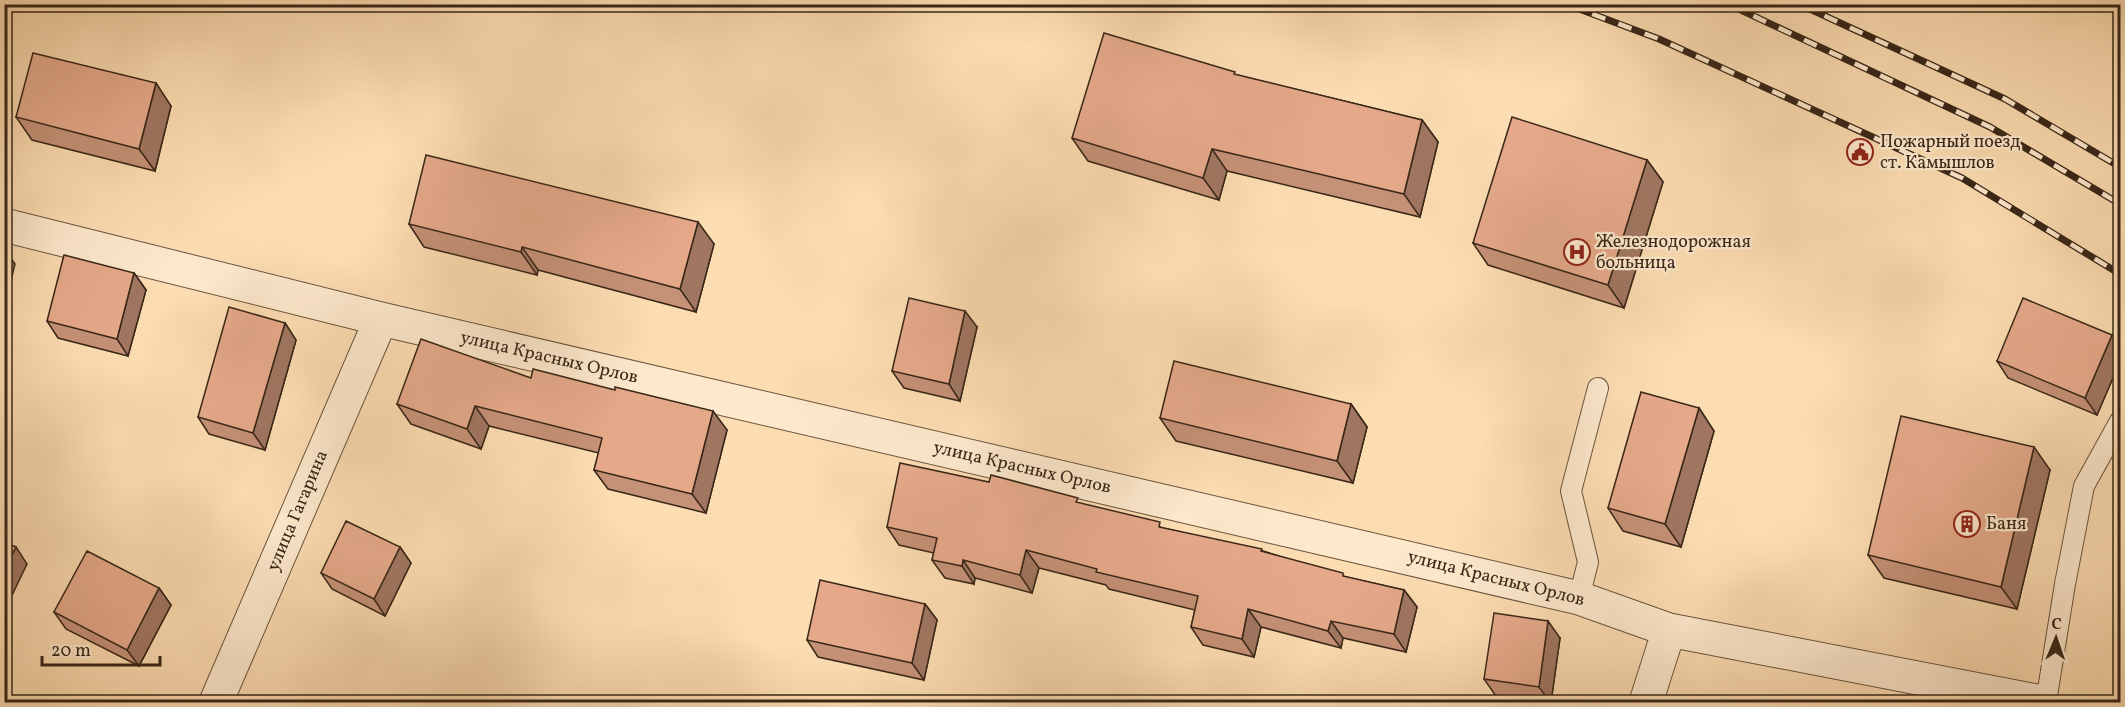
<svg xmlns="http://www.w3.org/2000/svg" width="2125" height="707" font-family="Vollkorn,serif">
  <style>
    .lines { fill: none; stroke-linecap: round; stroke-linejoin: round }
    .lane-casing { stroke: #6a543e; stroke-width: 22 }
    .street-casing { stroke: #6a543e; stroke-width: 35 }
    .lane { stroke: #fde8cc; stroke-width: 20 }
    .street { stroke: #fde8cc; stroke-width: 33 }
    .rail-casing { stroke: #392718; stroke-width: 7 }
    .rail { stroke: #fde8cc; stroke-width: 4.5; stroke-dasharray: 14; stroke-linecap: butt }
    .wall { fill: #c59177; stroke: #392718; stroke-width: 1.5 }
    .shaded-wall { fill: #a07661; stroke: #392718; stroke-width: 1.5 }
    .building { fill: #e5a98a; stroke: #392718; stroke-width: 1.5 }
    .labels { text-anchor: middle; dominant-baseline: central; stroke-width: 4.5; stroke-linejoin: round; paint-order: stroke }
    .poi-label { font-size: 18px; fill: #392718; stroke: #fde8cc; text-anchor: start }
    .street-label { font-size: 18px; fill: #392718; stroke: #fde8cc }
  </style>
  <rect width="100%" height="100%" fill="#fcdcb1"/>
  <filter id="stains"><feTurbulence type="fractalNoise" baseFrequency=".00333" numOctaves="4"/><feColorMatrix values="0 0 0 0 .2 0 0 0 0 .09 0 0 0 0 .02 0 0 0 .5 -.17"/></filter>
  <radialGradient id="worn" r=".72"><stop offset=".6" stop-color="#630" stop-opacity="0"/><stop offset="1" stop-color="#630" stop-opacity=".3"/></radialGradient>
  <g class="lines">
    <defs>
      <path id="lane" d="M1579 598 1588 562 1571 491 1598 388
        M2046 702 2065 584 2084 486 2120 421"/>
      <path id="street" d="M4 225 381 319 1579 598 1669 630 2042 702
        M216 702 381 319
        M1646 702 1669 630"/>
    </defs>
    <!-- lane casing -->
    <use href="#lane" class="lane-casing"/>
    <!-- street casing -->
    <use href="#street" class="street-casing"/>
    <!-- lane -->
    <use href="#lane" class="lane"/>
    <!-- street -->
    <use href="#street" class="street"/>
    <defs>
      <path id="rail" d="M1566 4 1659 39 1962 178 2120 274
        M1728 4 1990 127 2120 204
        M1799 4 2005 99 2120 167"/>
    </defs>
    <!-- rail casing -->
    <use href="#rail" class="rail-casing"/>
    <!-- rail -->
    <use href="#rail" class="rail"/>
  </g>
  <!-- wall -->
  <path class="wall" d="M1237 75 1422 120 1438 142 1420 217 1227 171 1219 200 1088 161 1072 138Z
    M171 106 155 171 32 140 16 117Z
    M1647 160 1663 182 1624 308 1488 265 1473 243Z
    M409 224 714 244 696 312 538 270 537 275 424 247Z
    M134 273 146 290 128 356 58 338 47 321Z
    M285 323 296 340 265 450 209 434 198 417Z
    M977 327 960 401 904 388 892 371Z
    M2112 335 2121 347V359L2097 415 2008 378 1997 361Z
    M531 378 727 430 706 513 608 489 594 470 599 453 489 426 481 449 411 424 397 404Z
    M1351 404 1367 427 1353 483 1176 441 1160 418Z
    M1699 408 1714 431 1681 547 1623 531 1608 508Z
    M2050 470 2017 609 1884 578 1868 555Z
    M1082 504 1163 528 1263 551 1346 577 1404 590 1417 607 1406 652 1343 638 1341 648 1261 627 1254 657 1203 645 1191 627 1195 610 1109 589 1106 585 1039 568 1032 593 975 578 974 584 945 578 932 560 934 553 899 545 887 527Z
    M400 547 411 563 385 616 332 589 321 573Z
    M159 588 171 605 139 666 66 629 54 612Z
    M925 604 937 620 924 680 818 657 807 640Z
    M1560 638 1551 702H1541L1496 696 1484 679Z"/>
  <!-- shaded-wall -->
  <path class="shaded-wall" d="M156 83 171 106 155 171 139 149Z
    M1422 120 1438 142 1420 217 1404 194Z
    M1212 149 1227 171 1219 200 1203 178Z
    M1647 160 1663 182 1624 308 1608 285Z
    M698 222 714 244 696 312 680 289Z
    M522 247 538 270 537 275 521 252Z
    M4 248 15 264 4 310Z
    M134 273 146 290 128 356 117 339Z
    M965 311 977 327 960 401 949 384Z
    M285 323 296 340 265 450 253 433Z
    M2112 335 2121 347V359L2097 415 2085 398Z
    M1351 404 1367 427 1353 483 1337 461Z
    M475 406 489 426 481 449 467 429Z
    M1699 408 1714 431 1681 547 1665 524Z
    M713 411 727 430 706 513 692 494Z
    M2034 447 2050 470 2017 609 2001 587Z
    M16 547 27 564 4 612V571Z
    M400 547 411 563 385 616 374 599Z
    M1026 550 1039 568 1032 593 1020 575Z
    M963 560 975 578 974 584 962 566Z
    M159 588 171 605 139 666 127 650Z
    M1404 590 1417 607 1406 652 1394 634Z
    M925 604 937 620 924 680 912 663Z
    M1248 609 1261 627 1254 657 1242 639Z
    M1331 621 1343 638 1341 648 1328 631Z
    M1548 621 1560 638 1551 702H1550L1539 687Z"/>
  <!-- building -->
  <path class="building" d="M1104 33 1235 72 1234 74 1422 120 1404 194 1212 149 1203 178 1072 138Z
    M33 53 156 83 139 149 16 117Z
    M1512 117 1647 160 1608 285 1473 243Z
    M426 155 698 222 680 289 522 247 521 252 409 224Z
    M64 255 134 273 117 339 47 321Z
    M909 298 965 311 949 384 892 371Z
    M2023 298 2112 335 2085 398 1997 361Z
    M229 307 285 323 253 433 198 417Z
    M421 339 531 378 533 369 615 390V387L713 411 692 494 594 470 602 438 475 406 467 429 397 404Z
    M1174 361 1351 404 1337 461 1160 418Z
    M1641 392 1699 408 1665 524 1608 508Z
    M1901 416 2034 447 2001 587 1868 555Z
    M900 463 989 482 991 475 1078 498 1076 502 1160 522 1159 527 1262 549 1261 551 1343 573V576L1404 590 1394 634 1331 621 1328 631 1248 609 1242 639 1191 627 1198 596 1096 572 1097 569 1026 550 1020 575 963 560 962 566 932 560 937 538 887 527Z
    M346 521 400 547 374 599 321 573Z
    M4 542 16 547 4 571Z
    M87 551 159 588 127 650 54 612Z
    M820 580 925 604 912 663 807 640Z
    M1494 613 1548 621 1539 687 1484 679Z"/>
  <!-- icons -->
  <defs>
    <symbol id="civic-ring" viewBox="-11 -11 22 22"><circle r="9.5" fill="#fde8cc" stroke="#8f2418" stroke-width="1.5"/><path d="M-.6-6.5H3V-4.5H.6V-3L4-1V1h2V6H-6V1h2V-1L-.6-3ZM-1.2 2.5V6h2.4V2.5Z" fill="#8f2418"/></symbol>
    <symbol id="hospital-ring" viewBox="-11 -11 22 22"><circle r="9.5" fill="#fde8cc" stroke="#8f2418" stroke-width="1.5"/><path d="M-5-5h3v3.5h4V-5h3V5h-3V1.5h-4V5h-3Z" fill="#8f2418"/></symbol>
    <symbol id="building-ring" viewBox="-11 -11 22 22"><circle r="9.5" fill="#fde8cc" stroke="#8f2418" stroke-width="1.5"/><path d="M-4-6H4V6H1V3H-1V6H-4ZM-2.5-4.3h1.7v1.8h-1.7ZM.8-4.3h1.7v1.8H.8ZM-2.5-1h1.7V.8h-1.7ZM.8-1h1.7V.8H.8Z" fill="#8f2418"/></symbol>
  </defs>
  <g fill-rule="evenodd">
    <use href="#civic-ring" x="1845" y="137" width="30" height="30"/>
    <use href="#hospital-ring" x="1562" y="237" width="30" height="30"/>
    <use href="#building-ring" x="1952" y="509" width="30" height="30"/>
  </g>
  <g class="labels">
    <!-- poi labels -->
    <g class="poi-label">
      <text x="1880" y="142">Пожарный поезд<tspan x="1880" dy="21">ст. Камышлов</tspan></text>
      <text x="1596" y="242">Железнодорожная<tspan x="1596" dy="21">больница</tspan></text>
      <text x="1986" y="524">Баня</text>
    </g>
    <!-- street labels -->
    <g class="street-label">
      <text transform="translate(549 358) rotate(13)">улица Красных Орлов</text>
      <text transform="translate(1022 468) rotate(13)">улица Красных Орлов</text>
      <text transform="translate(298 511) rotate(-67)">улица Гагарина</text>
      <text transform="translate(1496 579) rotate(14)">улица Красных Орлов</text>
    </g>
  </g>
  <!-- margin -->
  <rect width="2125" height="707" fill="none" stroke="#fcdcb1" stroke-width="24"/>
  <rect x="6" y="6" width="2113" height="695" fill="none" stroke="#392718" stroke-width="3"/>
  <rect x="12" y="12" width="2101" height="683" fill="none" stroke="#392718" stroke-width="1.5"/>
  <!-- north arrow -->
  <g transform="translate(2056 638) rotate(2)" stroke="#fde8cc" stroke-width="4.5" paint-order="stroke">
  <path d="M0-4.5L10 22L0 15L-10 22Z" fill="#392718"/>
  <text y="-9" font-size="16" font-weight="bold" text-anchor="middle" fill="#392718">С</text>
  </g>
  <!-- scale -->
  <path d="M42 656v9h118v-9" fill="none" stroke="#392718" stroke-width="3"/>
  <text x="51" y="656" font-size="18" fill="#392718" stroke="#fde8cc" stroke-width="4.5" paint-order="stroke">20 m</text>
  <rect width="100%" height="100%" filter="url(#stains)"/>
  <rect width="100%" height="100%" fill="url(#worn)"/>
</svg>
